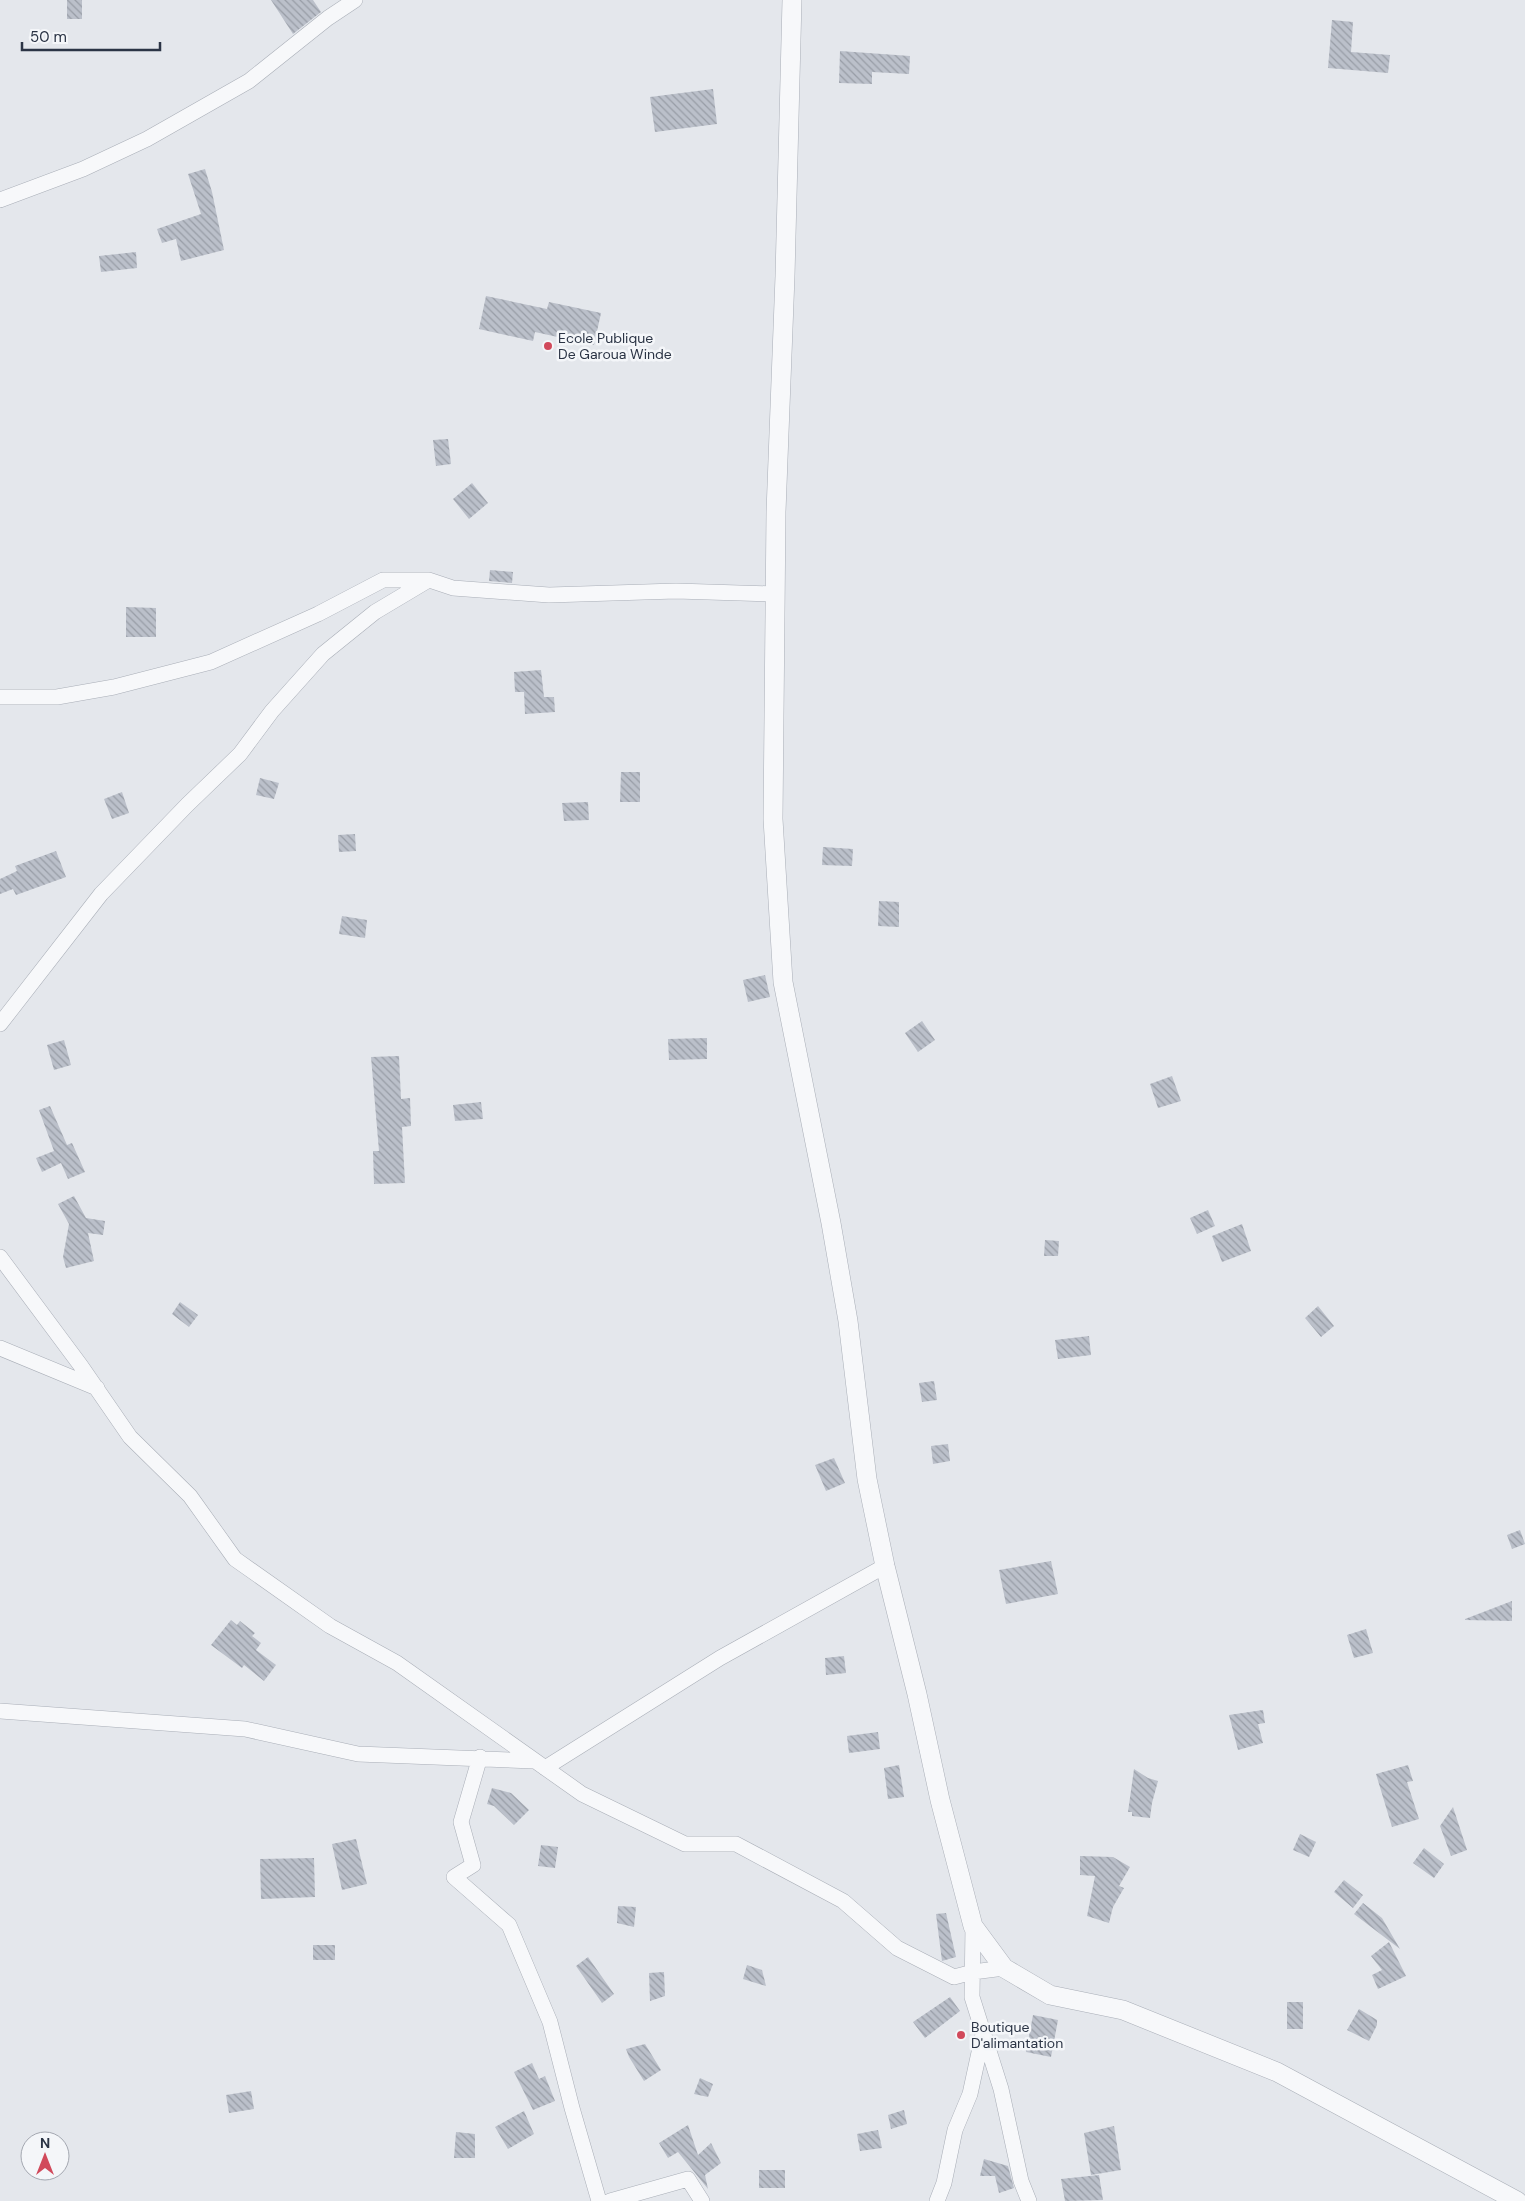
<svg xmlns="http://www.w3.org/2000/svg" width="1525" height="2201" font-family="'DM Sans',sans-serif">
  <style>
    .building { fill: url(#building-back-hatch) }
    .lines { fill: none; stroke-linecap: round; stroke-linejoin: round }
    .minor-casing { stroke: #a9aeb7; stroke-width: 16 }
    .tertiary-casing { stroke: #a9aeb7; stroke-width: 20 }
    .minor { stroke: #f7f8fa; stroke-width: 15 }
    .tertiary { stroke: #f7f8fa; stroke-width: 19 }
    .poi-dot { fill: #d1495b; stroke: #f4f6f9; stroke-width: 2 }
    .labels { text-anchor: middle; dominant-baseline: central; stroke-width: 5; stroke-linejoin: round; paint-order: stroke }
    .poi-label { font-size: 14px; fill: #2b3445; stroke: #f4f6f9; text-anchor: start }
  </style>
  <defs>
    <pattern id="building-back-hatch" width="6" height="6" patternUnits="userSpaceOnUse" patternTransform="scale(1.25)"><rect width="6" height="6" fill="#bbc0ca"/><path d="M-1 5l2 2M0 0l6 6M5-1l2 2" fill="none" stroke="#989da6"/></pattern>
  </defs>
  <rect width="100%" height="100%" fill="#e4e7ec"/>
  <!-- building -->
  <path class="building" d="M67 0H82V19H67Z
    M271 0H313L321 12 293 34Z
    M1332 20 1353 22 1351 52 1390 55 1388 73 1328 68Z
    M840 51 910 56 909 74 872 72V84L839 83Z
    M713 89 717 124 655 132 650 97Z
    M205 169 212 192 224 250 181 261 176 239 162 243 157 229 201 214 188 174Z
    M136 252 137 268 101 272 99 256Z
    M486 296 547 309 549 302 601 313 594 345 535 332 533 341 479 329Z
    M448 439 451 464 436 466 433 440Z
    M472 483 488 503 469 519 453 499Z
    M490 570 513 572 512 583 489 581Z
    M126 607 156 608V637H126Z
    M541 670 544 697H554L555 712 525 714 524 692H515L514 672Z
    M621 772H640V802H620Z
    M260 778 279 783 274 799 256 795Z
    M122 792 129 813 112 819 104 799Z
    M588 802 589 820 564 821 562 803Z
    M355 834 356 851 339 852 338 835Z
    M823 847 853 849 852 866 822 865Z
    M56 851 66 877 16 895 13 889 0 894V879L17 871 15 866Z
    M879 901 899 902V927L878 926Z
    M342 916 367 920 365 938 339 934Z
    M765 975 770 997 748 1002 743 980Z
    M922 1021 935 1040 918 1052 905 1033Z
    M707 1038V1059L669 1060 668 1039Z
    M64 1040 71 1065 54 1070 47 1045Z
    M399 1056 401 1099 410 1098 411 1126 402 1127 405 1183 374 1184 373 1151H379L371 1057Z
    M1172 1076 1181 1101 1158 1108 1150 1084Z
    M481 1102 483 1119 455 1121 453 1105Z
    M50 1106 67 1145 72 1143 85 1172 68 1179 61 1163 42 1172 36 1158 54 1151 39 1110Z
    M74 1196 86 1218 105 1221 103 1235 88 1233 94 1261 66 1268 63 1257 69 1224 58 1204Z
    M1208 1210 1215 1226 1197 1234 1190 1218Z
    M1242 1224 1251 1251 1222 1262 1212 1236Z
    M1045 1240 1059 1241 1058 1256H1044Z
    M180 1302 198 1315 189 1327 172 1314Z
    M1318 1306 1334 1326 1321 1337 1305 1318Z
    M1089 1336 1091 1355 1058 1359 1055 1340Z
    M934 1381 937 1400 922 1402 919 1383Z
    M948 1444 950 1461 933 1464 931 1446Z
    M834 1458 845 1483 826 1491 815 1465Z
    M1520 1530 1525 1544 1512 1549 1507 1535Z
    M1051 1561 1058 1594 1006 1604 999 1570Z
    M1512 1601V1621L1465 1620V1619Z
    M231 1620 237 1625 240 1621 255 1633 252 1636 261 1643 256 1650 276 1665 264 1681 244 1665 242 1668 211 1645Z
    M1366 1629 1373 1653 1354 1658 1347 1635Z
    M844 1656 846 1673 826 1675 825 1658Z
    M1263 1710 1265 1723 1258 1724 1263 1743 1238 1750 1229 1715Z
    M878 1732 880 1749 849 1753 847 1736Z
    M899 1765 904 1797 888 1799 884 1768Z
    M1408 1765 1413 1781 1407 1782 1419 1819 1392 1827 1376 1774Z
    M1134 1769 1148 1778 1158 1781 1152 1803 1150 1818 1132 1816V1812H1128Z
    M492 1788 511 1793 529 1810 514 1825 494 1806 487 1804Z
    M1453 1807 1467 1850 1451 1856 1440 1826Z
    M1300 1834 1316 1842 1309 1857 1293 1850Z
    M356 1839 367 1884 342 1890 332 1844Z
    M541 1845 558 1847 555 1868 538 1866Z
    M1424 1848 1444 1864 1434 1878 1413 1863Z
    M1080 1856 1113 1857 1130 1867 1119 1886 1124 1888 1113 1907 1109 1923 1087 1916 1095 1876 1080 1875Z
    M314 1858 315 1897 261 1899 260 1859Z
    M1344 1880 1363 1895 1353 1908 1334 1892Z
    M1363 1903 1382 1918 1400 1949 1354 1914Z
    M618 1906 636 1907 634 1927 617 1923Z
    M946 1913 956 1957 942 1961 936 1914Z
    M1389 1942 1406 1976 1378 1989 1372 1975 1382 1970 1371 1956Z
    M313 1945H335V1960H313Z
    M588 1957 614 1994 602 2003 576 1966Z
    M747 1965 762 1970 766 1986 743 1979Z
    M664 1972 665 1996 650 2001 649 1973Z
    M950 1997 960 2011 925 2038 913 2022Z
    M1287 2002H1303V2029H1287Z
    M1359 2009 1377 2020V2025L1369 2041 1347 2030Z
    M1033 2015 1058 2020 1051 2057 1026 2052Z
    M645 2044 661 2070 644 2081 629 2057 626 2049Z
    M532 2063 539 2079 545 2076 555 2101 533 2110 514 2072Z
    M700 2078 713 2084 708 2097 694 2094Z
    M251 2091 254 2109 229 2113 226 2095Z
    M904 2110 907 2124 891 2129 888 2115Z
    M524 2111 534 2134 508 2149 495 2127Z
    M688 2125 698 2155 711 2143 721 2163 705 2175 708 2189 678 2152 668 2158 659 2143Z
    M1114 2126 1121 2170 1091 2175 1084 2133Z
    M878 2130 882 2148 860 2151 857 2134Z
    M456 2132 475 2134V2158H454Z
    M984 2159 1008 2166 1014 2188 999 2193 995 2176H980Z
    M759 2170H785V2188H759Z
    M1099 2175 1103 2200 1065 2201 1061 2179Z"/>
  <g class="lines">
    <defs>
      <path id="minor" d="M0 200 83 169 147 139 249 81 328 18 355 0
        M0 697H57L114 687 211 662 318 614 383 580H429L453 588 549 595 676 591 775 594
        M0 1024 101 894 187 805 240 754 272 711 323 654 375 612 427 581
        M0 1257 81 1366 130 1437 190 1496 235 1559 330 1626 397 1663 582 1794 685 1844H736L843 1901 897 1948 954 1977 973 1972 1004 1968
        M0 1348 97 1388
        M0 1711 245 1729 358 1754 534 1761
        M480 1757 461 1822 473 1865 454 1877 509 1925 550 2022 572 2108 599 2201
        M545 1768 720 1658 885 1566
        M973 1926 972 1997 1001 2089 1021 2181 1029 2201
        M610 2201 688 2179 702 2201
        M937 2201 944 2183 955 2130 970 2094 983 2034"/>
      <path id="tertiary" d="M792 0 785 276 776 512 773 819 783 982 831 1223 848 1321 867 1479 885 1566 917 1694 940 1800 973 1926 1004 1968 1050 1995 1123 2010 1277 2072 1517 2201"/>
    </defs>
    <!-- minor casing -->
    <use href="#minor" class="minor-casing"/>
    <!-- tertiary casing -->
    <use href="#tertiary" class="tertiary-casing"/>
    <!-- minor -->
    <use href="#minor" class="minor"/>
    <!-- tertiary -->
    <use href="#tertiary" class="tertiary"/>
  </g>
  <!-- markers -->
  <g class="poi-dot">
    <circle cx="548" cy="346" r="5"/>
    <circle cx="961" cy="2035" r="5"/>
  </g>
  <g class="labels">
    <!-- poi labels -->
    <g class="poi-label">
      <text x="558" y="338">Ecole Publique<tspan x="558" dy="16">De Garoua Winde</tspan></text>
      <text x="971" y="2027">Boutique<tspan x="971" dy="16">D'alimantation</tspan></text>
    </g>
  </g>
  <!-- north arrow -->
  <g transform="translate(45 2156)"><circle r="24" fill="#f4f6f9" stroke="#a4a8b1"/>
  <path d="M0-4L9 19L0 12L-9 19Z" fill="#d1495b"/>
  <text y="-8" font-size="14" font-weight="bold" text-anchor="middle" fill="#2b3445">N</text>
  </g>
  <!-- scale -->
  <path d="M22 42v8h138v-8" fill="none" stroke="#2b3445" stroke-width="2.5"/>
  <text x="30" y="42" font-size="15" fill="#2b3445" stroke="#f4f6f9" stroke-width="4" paint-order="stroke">50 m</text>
</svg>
